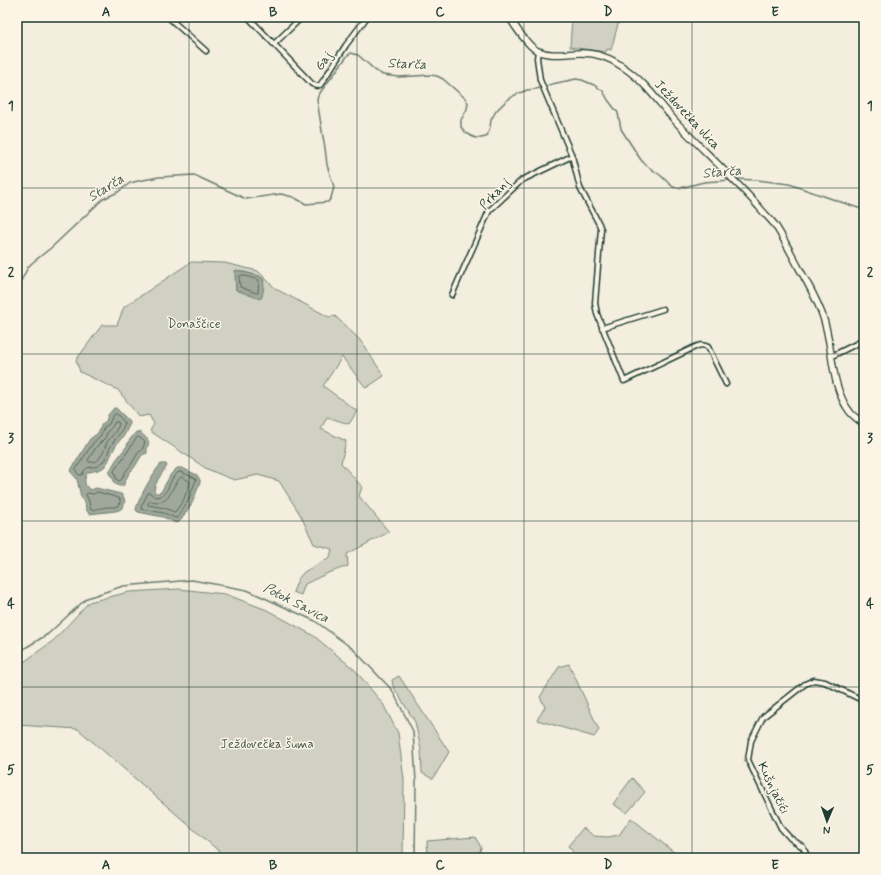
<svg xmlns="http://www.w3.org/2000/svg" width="881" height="875" font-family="Mynerve,sans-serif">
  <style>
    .green { fill: #d0d1c2; stroke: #78877b; fill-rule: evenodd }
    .water { fill: #a0a89b; stroke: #6c7d72 }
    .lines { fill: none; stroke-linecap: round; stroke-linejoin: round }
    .shore { stroke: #53685d; stroke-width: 1 }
    .stream { stroke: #6c7d72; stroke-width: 1.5 }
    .minor-casing { stroke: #1f3d34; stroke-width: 7 }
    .major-casing { stroke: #1f3d34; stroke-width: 8 }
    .highway-casing { stroke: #1f3d34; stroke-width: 9 }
    .minor { stroke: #fcf5e5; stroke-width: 4 }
    .major { stroke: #fcf5e5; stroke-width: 5.5 }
    .highway { stroke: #fcf5e5; stroke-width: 6 }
    .grid { fill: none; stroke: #1f3d34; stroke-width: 1; stroke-opacity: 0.55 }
    .labels { text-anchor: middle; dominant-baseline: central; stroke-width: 3; stroke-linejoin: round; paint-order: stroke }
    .street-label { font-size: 13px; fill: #1f3d34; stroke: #fcf5e5 }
    .park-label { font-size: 13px; fill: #425b50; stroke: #fcf5e5 }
    .water-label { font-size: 14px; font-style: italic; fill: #465d53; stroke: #fcf5e5 }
    .neatline { fill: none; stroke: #1f3d34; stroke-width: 1.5 }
    .grid-label { font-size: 13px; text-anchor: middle; font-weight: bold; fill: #1f3d34 }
  </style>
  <rect width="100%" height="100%" fill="#f3eede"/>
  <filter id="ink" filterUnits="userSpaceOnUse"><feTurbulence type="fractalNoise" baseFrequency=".025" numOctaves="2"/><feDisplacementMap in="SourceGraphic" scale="8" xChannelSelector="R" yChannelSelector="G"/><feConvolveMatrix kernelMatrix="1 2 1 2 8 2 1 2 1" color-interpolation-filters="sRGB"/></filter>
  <g filter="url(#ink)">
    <!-- green -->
    <path class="green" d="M572 17H620L611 50 607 49 606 52 570 47Z
      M191 262 225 263 258 271 276 289 329 317 335 316 360 340 384 376 366 388 342 357 323 386 357 411 349 424 327 417 321 429 346 441 341 463 362 487 359 496 389 532 347 554 348 566 328 573 305 584 301 595 293 592 298 579 304 572 330 557 332 549 314 544 301 516 279 481 258 475 234 480 207 469 150 431 154 424 149 415 139 417 118 390 80 372 76 360 102 325H117L124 307ZM236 270 259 276 264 279V281L236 290 235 271Z
      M179 589 225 594 267 610 314 636 355 670 383 704 398 733 404 780 403 858H225L221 853 78 729 17 725V667L54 640 89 602 129 592Z
      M569 664 599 730 594 737 537 720 545 707 540 697 559 667Z
      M399 676 449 752 433 779 422 773 421 750 415 722 393 686 392 680Z
      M632 778 645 792 627 813 613 804Z
      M631 818 675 853 672 858H578L568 846 583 828 594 836 608 837 619 835Z
      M475 837 481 847 479 856 480 858H428L427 841Z"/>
    <!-- water -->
    <path class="water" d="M236 270 259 276C267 280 263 290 262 297L260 299 236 290 235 271Z
      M114 408H116L130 422V424C127 428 126 433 123 437 120 440 117 443 115 447 111 453 110 460 105 466 100 472 88 470 86 475 84 481 84 487 91 490L96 488 121 494 124 498 125 503 121 509 116 511 89 514 86 509 85 502 81 497 77 479 70 471 71 470 90 439 98 433 102 424 106 421 108 415Z
      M136 432H139C145 436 153 442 146 448L147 450V453L142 455 134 468 129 473 123 486H119L114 483 113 478 109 474V472L116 460 127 446 128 442Z
      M161 464H166L167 466C162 473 155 482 154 491L156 493H159L161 492 171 474 177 468H182L197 475 200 480V483L192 503 181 520 179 522 176 523 163 517 138 512 136 510C137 501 154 471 161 464Z"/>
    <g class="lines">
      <!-- shore -->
      <path class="shore" d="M242 275 259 280 258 293H256L240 287 239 277Z
        M115 414H117L125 423C122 431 117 437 112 444 108 450 107 458 102 463 95 471 87 462 82 475H79L76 471V469L93 443 101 435 104 427 109 424 112 417Z
        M115 422H118L119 425 115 432 107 442 103 453 98 460 94 462H89L88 460 97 446 105 438 108 431 112 427Z
        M138 437 140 438 145 442 142 450 138 453 131 465 126 471 121 480 119 481 117 480 114 471 130 448 132 444Z
        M179 472H181L195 478 196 480 188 501 177 518H175L164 513 141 509V507L148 493H150L155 497C168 497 168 484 174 476 175 476 178 472 179 472Z
        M182 477 189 481 190 483 184 499 176 511 174 512 165 508 148 505V503L150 501C173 506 168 489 180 478Z
        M98 492 119 498 120 499V503L118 506 115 507H107L91 510 90 508 89 501 86 495 87 493 93 494Z"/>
      <!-- stream -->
      <path class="stream" d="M735 179 757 180 789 184 864 210
        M17 289 28 267 32 263 52 247 103 199 118 192 130 183 138 181 159 177 194 175 246 199 281 194 293 197 306 204 328 202 331 198 334 187 327 165 325 148 322 131 317 100 318 96 322 90 348 55 351 53 358 55 376 71 383 75 399 77 430 75 437 76 443 79 466 99 468 103 467 109 461 120V127L465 132 471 136 476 138H481L486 137 488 134 490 127 491 120 496 111 506 101 515 95 527 90 536 89 552 84 576 79 582 80 594 85 603 91 608 100 618 113 621 129 641 160 647 166 660 175 673 187 680 188 704 182 731 180
        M17 653 48 634 87 598 123 586 192 580 247 590 315 621 353 649 392 690 413 731 416 782 415 858"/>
      <defs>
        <path id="minor" d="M168 17 206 51
          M248 17 312 84 317 86 320 85 323 81 346 45 367 17
          M274 44 302 17
          M538 51 537 58 540 80 572 156 580 188 599 224 601 229 595 303 597 314 624 381 693 348C699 345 702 344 708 347L726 384
          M452 295 489 211 522 180 572 156
          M602 328 663 309
          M832 356 864 340
          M808 858 803 847 790 838 781 828 748 760 751 741 763 717 805 684 814 680 825 682 864 701"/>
        <path id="major" d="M509 17C515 26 528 47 538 51 551 57 567 53 581 53 596 53 611 58 623 67 646 82 660 105 678 124 705 152 733 178 759 207 764 213 770 219 775 225 784 239 791 253 799 268 807 282 816 298 822 314 834 345 829 385 850 412 854 417 859 420 864 424"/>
        <path id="highway" d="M17 855 20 858"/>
      </defs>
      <!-- minor casing -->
      <use href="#minor" class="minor-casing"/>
      <!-- major casing -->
      <use href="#major" class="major-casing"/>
      <!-- highway casing -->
      <use href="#highway" class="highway-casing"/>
      <!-- minor -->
      <use href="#minor" class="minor"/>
      <!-- major -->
      <use href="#major" class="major"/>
      <!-- highway -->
      <use href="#highway" class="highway"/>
    </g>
  </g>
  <!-- grid -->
  <path class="grid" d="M189 17V858M357 17V858M524 17V858M692 17V858M17 188H864M17 354H864M17 521H864M17 687H864"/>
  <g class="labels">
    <!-- street labels -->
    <g class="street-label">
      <text transform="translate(324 61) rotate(-56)">Gaj</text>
      <text transform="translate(687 115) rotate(47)">Ježdovečka ulica</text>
      <text transform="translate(495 194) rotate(-47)">Prkanj</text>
      <text transform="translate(773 788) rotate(64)">Kušnjačići</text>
    </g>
    <!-- park labels -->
    <g class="park-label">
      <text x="194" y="324">Donaščice</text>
      <text x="267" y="744">Ježdovečka šuma</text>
    </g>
    <!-- water labels -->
    <g class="water-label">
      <text transform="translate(407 64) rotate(2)">Starča</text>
      <text transform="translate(722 172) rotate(-5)">Starča</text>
      <text transform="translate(106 188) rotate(-32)">Starča</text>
      <text transform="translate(296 603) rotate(27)">Potok Savica</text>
    </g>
  </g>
  <!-- margin -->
  <rect width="881" height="875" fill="none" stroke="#fcf5e5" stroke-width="44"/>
  <!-- north arrow -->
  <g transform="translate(827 821) rotate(182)" stroke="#fcf5e5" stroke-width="3" paint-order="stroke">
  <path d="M0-3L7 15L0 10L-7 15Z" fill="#1f3d34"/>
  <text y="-6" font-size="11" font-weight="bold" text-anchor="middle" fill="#1f3d34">N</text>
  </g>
  <rect x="22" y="22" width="837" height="831" class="neatline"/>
  <g class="grid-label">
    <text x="106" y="16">A</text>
    <text x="273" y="16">B</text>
    <text x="440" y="16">C</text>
    <text x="608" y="16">D</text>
    <text x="775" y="16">E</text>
    <text x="11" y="110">1</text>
    <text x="870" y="110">1</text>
    <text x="11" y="276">2</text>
    <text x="870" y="276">2</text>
    <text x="11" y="442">3</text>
    <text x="870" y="442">3</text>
    <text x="11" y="608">4</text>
    <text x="870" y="608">4</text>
    <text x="11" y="774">5</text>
    <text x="870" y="774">5</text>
    <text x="106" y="869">A</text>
    <text x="273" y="869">B</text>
    <text x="440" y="869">C</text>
    <text x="608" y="869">D</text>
    <text x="775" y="869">E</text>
  </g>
</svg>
